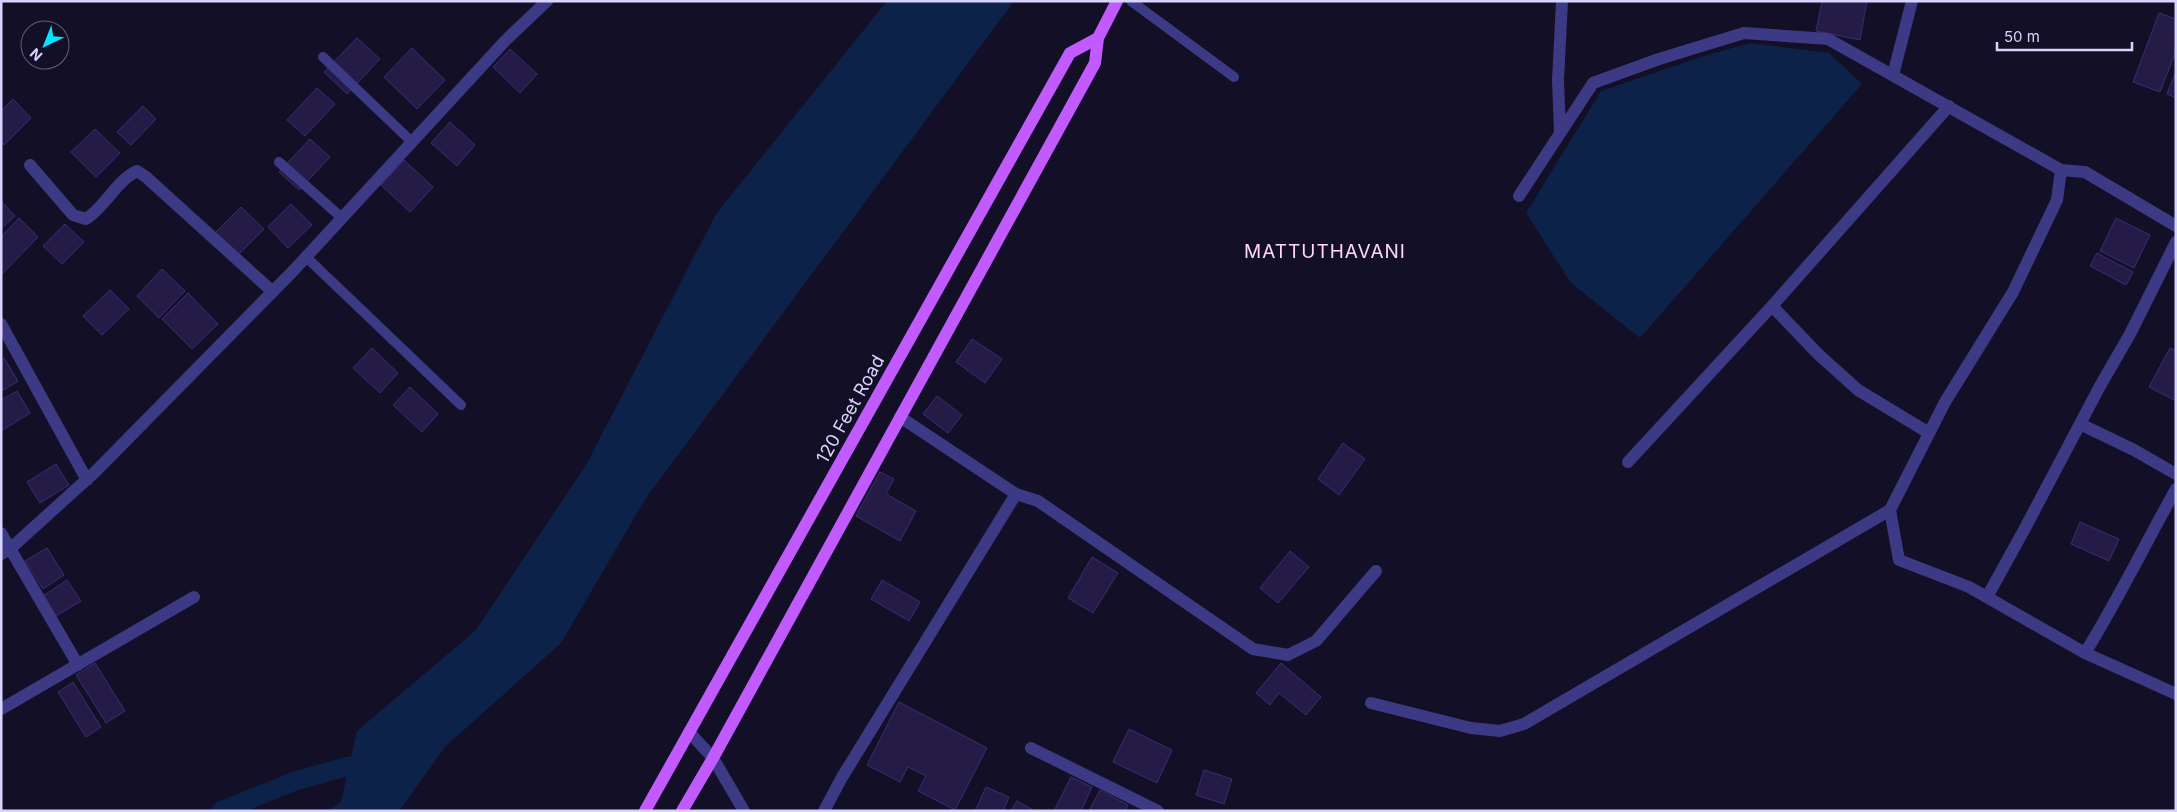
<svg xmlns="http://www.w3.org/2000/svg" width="2177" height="812" font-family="Inter,sans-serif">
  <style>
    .water { fill: #0c2248 }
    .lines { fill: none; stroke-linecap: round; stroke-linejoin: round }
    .canal { stroke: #0c2248; stroke-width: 19 }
    .building { fill: #241b47; stroke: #3b2d73 }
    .service { stroke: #3d3a85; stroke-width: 10 }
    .minor { stroke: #3d3a85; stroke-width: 12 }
    .tertiary { stroke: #3d3a85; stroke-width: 12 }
    .primary { stroke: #c25bff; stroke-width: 12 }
    .labels { text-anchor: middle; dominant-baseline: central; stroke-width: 4; stroke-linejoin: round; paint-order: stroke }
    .street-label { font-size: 18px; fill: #d9d4ff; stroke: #130f26 }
    .neighbourhood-label { font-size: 19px; letter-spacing: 1px; fill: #ffd6f0; stroke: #130f26 }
  </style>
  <rect width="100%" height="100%" fill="#130f26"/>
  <!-- water -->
  <path class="water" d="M887 1H1014L646 498 561 643 446 746 399 811H326L341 802 357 731 476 630 586 465 716 214Z
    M1750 43 1829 53 1862 84 1640 338 1571 283 1526 213 1601 91 1707 55Z"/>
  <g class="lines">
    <!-- canal -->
    <path class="canal" d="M221 811 295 781 349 766 374 769"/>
  </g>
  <!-- building -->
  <path class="building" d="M1822 1H1867L1860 40 1816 31Z
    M2159 13 2176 19V51L2160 92 2133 82Z
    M357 38 380 59 347 94 324 72Z
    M412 48 445 80 417 109 384 77Z
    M510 49 537 74 520 93 493 67Z
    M2176 71V98L2167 94Z
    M317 88 335 104 305 136 287 120Z
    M13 99 31 118 4 145 1 142V111Z
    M143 106 156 119 131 145 117 132Z
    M450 122 475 145 457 166 431 143Z
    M95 129 120 153 96 177 71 152Z
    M310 139 330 157 299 190 279 172Z
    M404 160 433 187 410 212 381 185Z
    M1 201 15 216 1 229Z
    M291 204 312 225 288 248 268 227Z
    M241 207 264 229 238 255 215 233Z
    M19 218 38 237 1 275V237Z
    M2116 218 2150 235 2134 268 2100 251Z
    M65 224 84 242 62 264 43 246Z
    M2097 253 2133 272 2126 285 2090 266Z
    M162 269 185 291 159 318 137 296Z
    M110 290 129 309 102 335 83 316Z
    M188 293 218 324 192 349 162 319Z
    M972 339 1002 359 985 383 956 362Z
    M372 348 398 373 380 393 353 368Z
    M2170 348 2176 351V401L2149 387Z
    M4 358 18 381 2 391 1 360Z
    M410 387 438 414 422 432 393 405Z
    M17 391 30 413 1 431V400Z
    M937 396 962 415 948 433 923 414Z
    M1343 443 1365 459 1339 495 1318 479Z
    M56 464 69 485 40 503 27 482Z
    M880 472 894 479 886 494 916 511 900 541 856 516Z
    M2080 522 2119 539 2109 561 2071 544Z
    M47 548 64 575 43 589 25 561Z
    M1290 551 1309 567 1278 603 1260 588Z
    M1092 557 1118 573 1093 613 1068 598Z
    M67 580 81 601 56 616 43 596Z
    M882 580 920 602 909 621 871 599Z
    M95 663 125 711 106 723 76 675Z
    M1281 663 1321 697 1306 715 1279 693 1270 705 1256 693Z
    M73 682 101 727 86 737 58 692Z
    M899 702 987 748 955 810 918 791 926 776 908 767 900 782 867 765Z
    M1129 729 1172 750 1157 783 1113 762Z
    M1204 770 1232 779 1224 804 1196 795Z
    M1071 777 1092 787 1081 811H1054Z
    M986 787 1009 797 1003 811H975Z
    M1100 790 1128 805 1125 811H1089Z
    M1017 801 1035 811H1011Z"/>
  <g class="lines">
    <!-- service -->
    <path class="service" d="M1131 1 1234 77
      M323 57 412 142
      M279 162 342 218
      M306 257 461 405"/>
    <!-- minor -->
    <path class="minor" d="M1893 75 1912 1
      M1560 133 1558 80 1562 1
      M30 165 73 215 86 219C106 206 116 181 137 171L146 177 273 292
      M2061 170 2085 172 2176 226
      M1519 196 1593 83 1659 59 1744 33 1828 39 2061 170 2057 200 2013 292 1945 402 1890 510 1899 560 1969 587 2085 653 2176 694
      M1772 306 1818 354 1858 390 1929 433
      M1 324 87 480
      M900 417 1016 494
      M2080 424 2134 450 2176 474
      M1628 462 1772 306 1949 106
      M1 533 78 665
      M1 554 11 548 95 472 295 269 505 41 547 1
      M1987 597 2024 530 2100 386 2130 334 2176 242
      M2085 653C2118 600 2145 544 2176 489
      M1371 703 1471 728 1500 731 1524 724 1890 510
      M1 709 194 597
      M1031 748 1158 811
      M824 811 841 779 1016 494 1038 501 1253 649 1288 655 1316 641 1376 571"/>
    <!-- tertiary -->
    <path class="tertiary" d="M689 732 713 758 744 811"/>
    <!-- primary -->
    <path class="primary" d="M645 811 1070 53 1098 38
      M682 811 713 758 1095 63 1098 38 1117 1"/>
  </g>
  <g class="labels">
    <!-- street labels -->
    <g class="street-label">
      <text transform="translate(850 409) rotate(-61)">120 Feet Road</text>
    </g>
    <!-- neighbourhood labels -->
    <g class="neighbourhood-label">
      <text x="1325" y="251">MATTUTHAVANI</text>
    </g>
  </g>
  <!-- border -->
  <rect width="2177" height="812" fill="none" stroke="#d9d4ff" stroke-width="5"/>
  <!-- north arrow -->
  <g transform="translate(45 45) rotate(223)"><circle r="24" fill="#130f26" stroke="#625e7d"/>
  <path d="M0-4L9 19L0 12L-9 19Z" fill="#00e5ff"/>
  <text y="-8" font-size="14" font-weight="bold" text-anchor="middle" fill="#d9d4ff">N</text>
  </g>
  <!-- scale -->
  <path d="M1997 42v8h135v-8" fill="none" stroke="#d9d4ff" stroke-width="2.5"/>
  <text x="2004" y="42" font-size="15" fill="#d9d4ff" stroke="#130f26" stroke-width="4" paint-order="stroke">50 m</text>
</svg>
